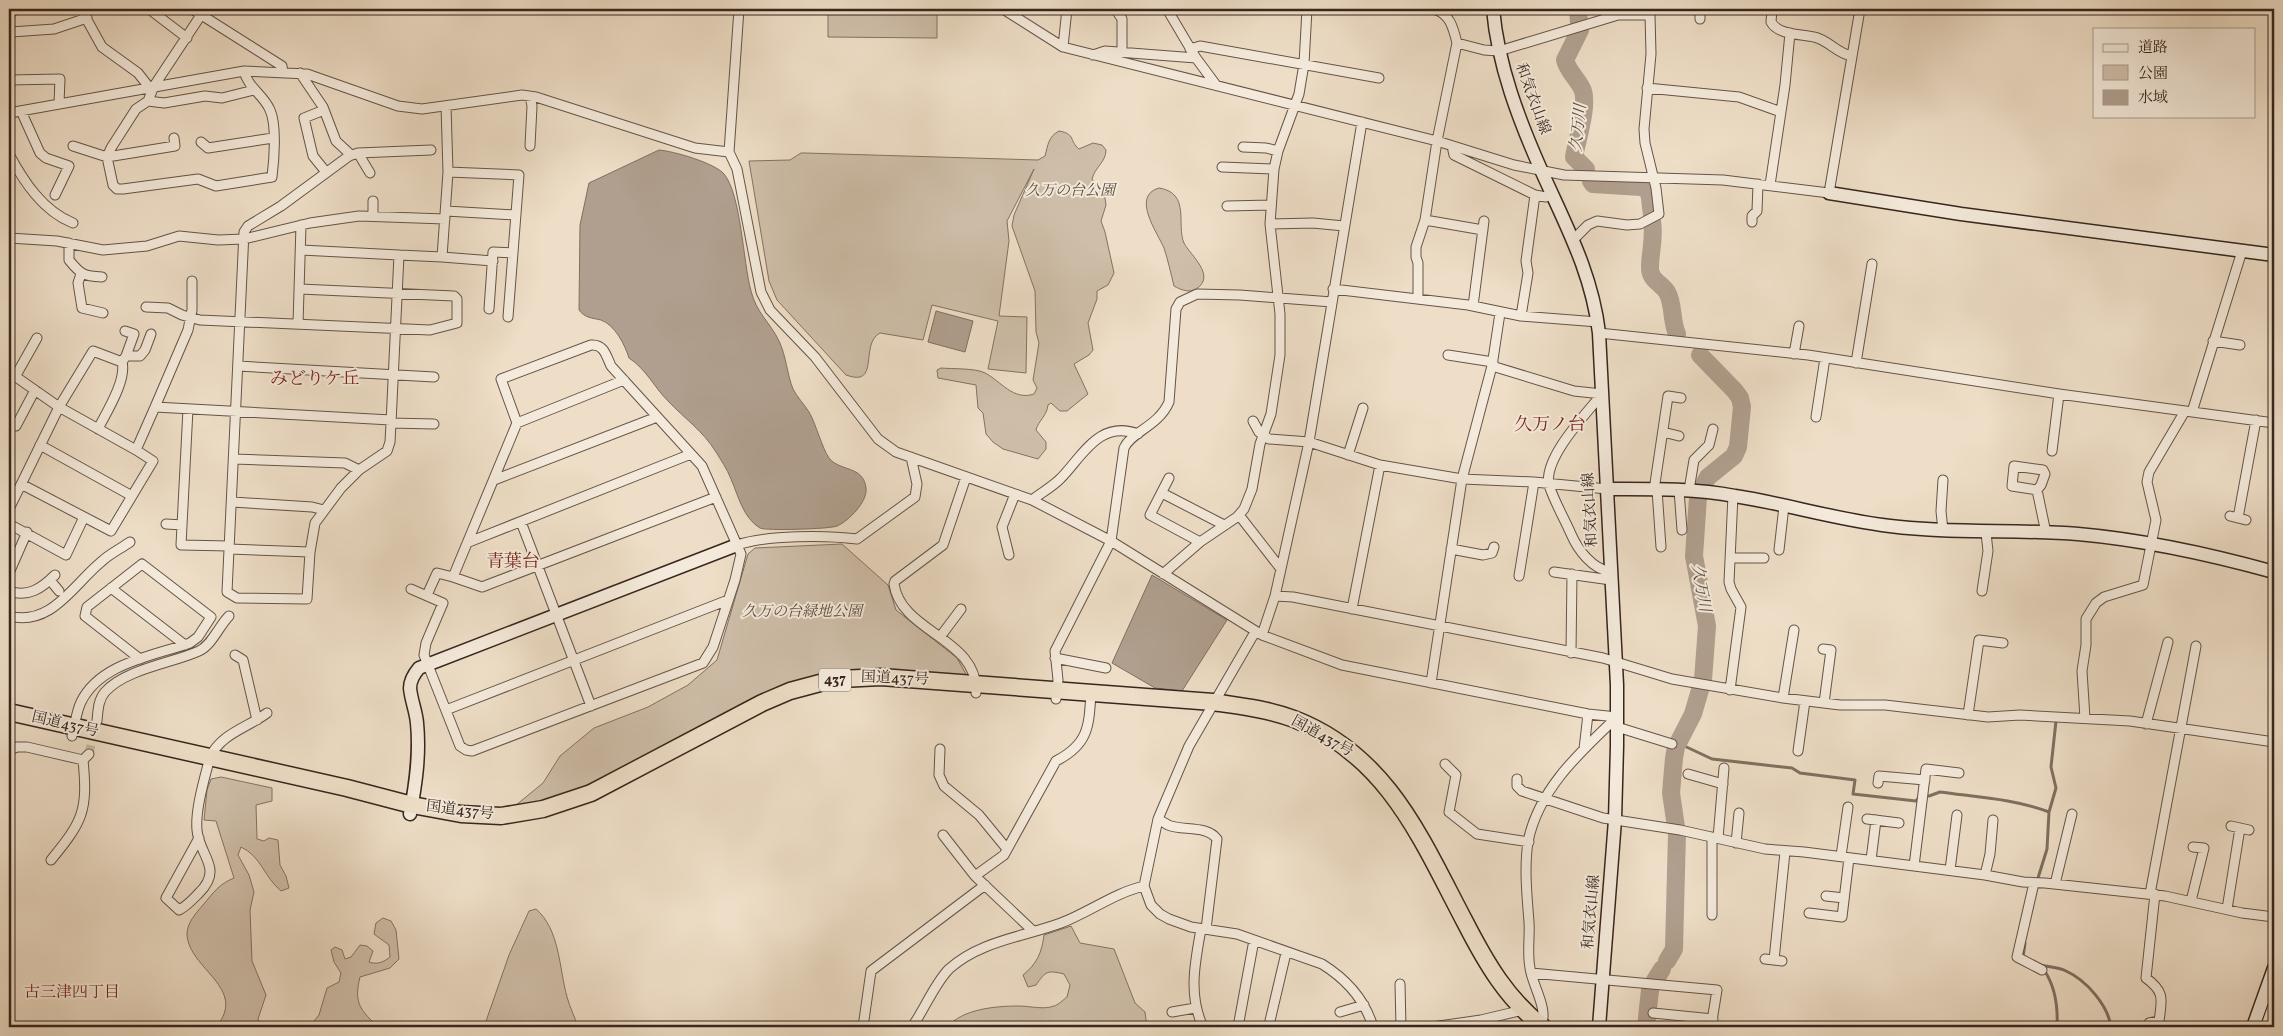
<svg xmlns="http://www.w3.org/2000/svg" width="2283" height="1036" font-family="Vollkorn,'Noto Serif JP',serif">
  <style>
    .green { fill: #cfbfaa; stroke: #837264 }
    .water { fill: #b09f8e; stroke: #806f61 }
    .lines { fill: none; stroke-linecap: round; stroke-linejoin: round }
    .stream { stroke: #806f61; stroke-width: 3 }
    .river { stroke: #b09f8e; stroke-width: 18 }
    .street-tunnel { stroke: #c9b9a5; stroke-width: 9; stroke-dasharray: 9 4.5; stroke-linecap: butt }
    .street-casing { stroke: #655448; stroke-width: 11 }
    .secondary-casing { stroke: #37261e; stroke-width: 15 }
    .highway-casing { stroke: #37261e; stroke-width: 19 }
    .street { stroke: #f4eadb; stroke-width: 9 }
    .secondary { stroke: #f4eadb; stroke-width: 12 }
    .highway { stroke: #eedec7; stroke-width: 16 }
    .labels { text-anchor: middle; dominant-baseline: central; stroke-width: 4; stroke-linejoin: round; paint-order: stroke }
    .shield { fill: #f4eadb; stroke: #706157; stroke-width: 1 }
    .shield-label { font-size: 14px; font-weight: bold; fill: #37261e }
    .street-label { font-size: 15px; fill: #37261e; stroke: #f4eadb }
    .park-label { font-size: 15px; font-style: italic; fill: #5d4c41; stroke: #f4eadb }
    .water-label { font-size: 16px; font-style: italic; fill: #5b4a40; stroke: #f4eadb }
    .neighbourhood-label { font-size: 16px; fill: #7a1f14; stroke: #f4eadb }
    .quarter-label { font-size: 18px; fill: #7a1f14; stroke: #f4eadb }
  </style>
  <rect width="100%" height="100%" fill="#eedec7"/>
  <filter id="stains"><feTurbulence type="fractalNoise" baseFrequency=".004" numOctaves="4"/><feColorMatrix values="0 0 0 0 .2 0 0 0 0 .09 0 0 0 0 .02 0 0 0 .5 -.17"/></filter>
  <radialGradient id="worn" r=".72"><stop offset=".6" stop-color="#630" stop-opacity="0"/><stop offset="1" stop-color="#630" stop-opacity=".3"/></radialGradient>
  <!-- green -->
  <path class="green" d="M828 9H937V38L828 37Z
    M1059 131C1076 134 1069 141 1079 149L1093 143 1102 145 1106 150C1106 162 1095 167 1092 179L1096 186 1104 192 1106 205 1101 221 1105 232 1114 273 1108 285 1097 291V299L1088 323 1093 350 1089 355 1074 364 1088 394 1067 411H1060L1051 403 1048 405C1047 416 1038 421 1036 430L1046 442V449L1038 459 1003 449 993 442 986 434 983 413 978 408 976 385 938 378 937 370 941 368C952 369 976 368 985 373 1001 381 1013 401 1034 394L1037 388 1033 380 1039 343 1036 332 1035 291 1012 226 1014 215 1034 169 1007 221 1009 241 999 316 1027 317 1026 373 988 369 998 321 932 305 923 340 880 333C859 344 881 388 846 375L777 300 769 281 749 161 790 160 801 153H805L1038 160 1045 156C1048 145 1048 137 1059 131Z
    M1159 188C1191 193 1176 225 1184 243 1190 255 1217 276 1196 289 1189 293 1181 290 1174 286 1171 274 1168 260 1164 248 1157 232 1131 196 1159 188Z
    M842 544 888 585 896 610 957 658 967 676 825 674 611 775 544 803 510 810 543 783 560 756 594 728 648 707 688 685 717 660 748 554 755 548Z
    M221 777 272 788V801L256 805 257 839 264 841 269 838 278 840 280 865 286 876 289 888 281 891C264 877 261 856 241 847L238 855 249 875 254 892 250 910 252 961 266 995 258 1019 261 1027H216C249 988 188 969 187 934 187 923 196 913 203 905 214 892 219 884 234 878L216 821 204 820 207 790 211 779Z
    M536 909C560 930 559 968 567 997 570 1008 575 1017 578 1027H484L509 955 529 911Z
    M383 918 391 921 396 930 399 959 390 968 360 977C355 998 357 1007 373 1022V1027H309L319 1015 327 988 339 982 341 973 334 962 331 950 335 947 342 950 345 959 351 957 360 945 367 946 373 951 369 962C377 965 384 962 390 957L389 945 374 934 376 923Z
    M1071 926 1080 943 1114 949 1135 1003 1145 1012 1147 1027H947C963 1009 995 1006 1019 1006 1030 1006 1043 1010 1054 1006 1058 1005 1063 1000 1067 997L1070 985 1064 974C1047 970 1046 971 1036 985L1028 987 1023 975C1037 964 1042 952 1044 935Z"/>
  <!-- water -->
  <path class="water" d="M659 150C673 151 715 163 724 174 741 194 743 262 751 291 757 314 770 322 779 341 786 355 787 374 793 389 797 397 804 404 809 412 816 424 822 448 829 458 840 472 863 465 866 488 868 501 849 521 837 526 831 529 765 531 760 528 743 518 738 495 731 479 727 469 721 460 716 452 703 431 684 418 668 401 654 387 646 369 629 358 625 345 615 325 601 320 592 318 585 318 579 310L580 225 589 183Z
    M936 311 973 321 965 352 928 342Z
    M1152 575 1227 620 1182 691 1155 688 1112 663Z"/>
  <g class="lines">
    <!-- stream -->
    <path class="stream" d="M1678 743 1712 759 1792 768 1800 773 1855 780 1853 794 1916 801 1920 796H1929L1940 792C1976 797 2015 799 2049 812L2047 849 2038 878
      M2049 812 2056 788 2051 767 2056 721
      M2023 957 2025 943
      M2040 965C2049 967 2058 967 2066 971 2086 980 2108 1005 2111 1027
      M2044 970C2055 986 2058 1008 2057 1027"/>
    <!-- river -->
    <path class="river" d="M1578 9 1579 23
      M1580 30 1565 60C1568 72 1579 80 1583 91 1588 107 1577 140 1574 157L1586 169
      M1591 181 1593 184 1641 187 1649 191 1652 215
      M1652 221C1655 237 1650 252 1650 268 1650 280 1661 283 1667 292 1674 304 1671 321 1677 334
      M1700 355 1735 391 1740 398 1742 407 1738 447 1734 456 1708 477 1703 486
      M1698 497 1694 556 1707 626 1703 680
      M1676 827 1671 793 1674 758 1676 747 1693 714 1700 690
      M1667 961 1674 949 1677 833
      M1654 982 1662 969
      M1646 1027 1650 990"/>
    <!-- street-tunnel -->
    <path class="street-tunnel" d="M89 754 95 727"/>
    <defs>
      <path id="street" d="M81 9 102 47 138 73 149 87
        M149 9 187 38
        M192 9 282 66 283 72
        M739 9 729 152 737 169 761 292 770 310 815 357 878 439 896 452 1032 500 1111 541 1262 635 1342 665 1588 714 1617 717C1580 752 1538 790 1528 842 1524 868 1527 896 1529 922 1530 937 1527 953 1530 968 1532 985 1549 1009 1541 1026
        M1003 9 1063 47 1437 141 1514 165 1564 175 1723 180 1829 193 1860 9
        M1108 9 1116 10 1122 19V52
        M1167 9 1196 58 1216 85
        M1772 9 1771 22C1778 35 1801 34 1814 37 1829 40 1837 54 1852 56
        M9 15 15 9
        M201 15 154 86 148 101 136 109 111 148 107 157 113 185 117 189H123L198 179 216 186 272 177C274 161 277 125 270 110 264 95 248 88 244 71
        M1700 19V9
        M9 28 11 32 54 29 87 18
        M1457 43 1484 50 1499 51 1618 15H1650L1651 54 1644 129 1645 143 1656 188 1659 214 1640 224 1627 225 1597 221 1588 225 1574 239
        M1063 47 1067 9
        M1190 49 1200 46 1379 78
        M1093 55 1105 51 1196 58
        M300 73 323 107 336 141 351 155
        M9 80 60 79 59 103
        M1647 88 1739 97 1781 112
        M148 101 164 103 205 96 222 98 254 90
        M324 110 304 118 313 156 326 172
        M21 111 40 153 46 158 69 166 55 195
        M9 113 244 71 307 74 398 106 422 109 522 95 536 97 695 148 729 152
        M201 142 208 148 273 138
        M73 146 107 157 175 146 174 138
        M530 146 532 106 530 96
        M1452 146 1454 155 1535 195 1546 197 1553 195
        M1243 147 1266 148 1278 151
        M431 150 358 153 349 156 281 206 248 226 244 232 227 592 237 598 307 599 310 552 315 523 341 488 359 470 387 451 390 442 391 423 399 255 442 257 448 172 446 106
        M358 153 370 173
        M9 154C24 182 43 211 73 223
        M1222 167 1274 169
        M448 172 519 175 508 317
        M1770 185 1785 85 1790 33
        M1227 206 1271 205
        M446 211 516 215
        M373 216V201
        M1425 220 1483 230
        M1752 222V216L1757 211 1758 184
        M1270 224 1313 223 1344 226
        M9 238 57 241 103 250 147 246 179 236 218 240 244 239 310 223 359 216 445 219
        M69 243V260C81 275 84 276 102 277
        M301 250 399 255
        M442 257 493 261
        M81 274 78 283 82 308 103 313
        M1333 289 1468 305 1521 316 1598 322
        M1418 298V263L1416 257V247L1425 220 1437 141 1457 43C1453 27 1450 14 1434 9
        M1473 306 1484 221
        M146 307 168 308 182 315 200 320 430 330 457 323V299L454 296 300 289
        M489 309 493 252 513 253
        M1521 316 1528 273 1526 261 1535 195
        M298 324 301 225
        M125 331 134 334 126 356
        M1599 333 1808 355 2059 394 2274 423
        M2213 341 2240 345
        M1794 354 1799 326
        M1448 355 1493 362
        M122 362 126 356H140L145 350 151 334
        M1856 363 1872 264
        M238 366 434 377
        M1492 366 1574 391 1602 394C1586 414 1543 458 1549 485 1554 501 1564 518 1571 534 1578 550 1592 569 1611 572
        M9 372 59 407 93 351 122 362C127 380 106 413 98 429
        M15 377 37 338
        M155 407 188 330 192 310V281
        M188 409 181 545 229 546
        M2192 412 2242 251
        M1816 417 1825 358
        M1253 421 1259 432 1269 439 1309 442 1380 465 1462 479 1534 482 1607 489
        M391 423 434 424
        M517 423 624 380
        M9 424 16 426 35 390
        M1663 432 1679 436
        M40 445 132 496
        M2052 451 2059 394
        M1348 455 1363 408
        M234 459 345 463 359 470
        M966 477 943 545 895 581 894 584C901 633 979 638 976 693
        M1169 478 1150 515 1200 542
        M494 480 657 417
        M21 484 111 531 153 461 136 450
        M1654 490 1668 396 1681 398
        M1657 490 1661 547
        M1679 490 1682 530
        M1689 490 1694 460 1709 445 1713 429
        M2037 490 2041 485 2045 474 2043 470 2014 466 2012 486 2037 490 2046 533
        M1162 493 1224 525
        M1032 500C1041 493 1052 487 1060 479 1082 457 1099 419 1138 434
        M232 502 312 507 324 510
        M9 509 59 407 136 450 155 407 391 420
        M1239 515 1281 569
        M2230 516 2246 520
        M2238 518 2256 420
        M521 522 591 706
        M9 524 66 555 84 517
        M166 524 182 525
        M1943 531 1941 511 1943 480
        M469 542 691 454
        M737 545C766 535 826 535 857 539L915 497 917 484 911 457
        M229 549 310 552
        M1451 549 1483 555 1492 553 1494 547
        M1779 550 1784 506
        M1009 555 1002 527 1015 494
        M1730 558H1764
        M1554 572 1611 580
        M9 573 27 532
        M1163 574 1200 542 1237 517 1244 509 1252 489 1260 444 1271 414 1280 355V314L1270 224 1274 169 1278 151 1299 94 1304 64 1307 9
        M1519 576 1534 482
        M453 577 482 587 716 497
        M50 580 59 591
        M111 588 185 645
        M411 589 443 603 426 643 424 655 460 746 466 750 472 751 703 663 713 647 735 580 741 554 702 466 611 366C606 355 604 344 591 345L501 379 517 423 453 577 437 573 427 595
        M9 591C28 598 42 588 55 575
        M1982 591 1988 551 1986 533
        M1275 596 1293 597 1603 658 1672 679 1783 698 1840 705H1885L1988 717 2020 715 2130 721 2274 742
        M1352 609 1380 465
        M9 616C51 627 73 585 101 562 109 554 120 549 130 542
        M1255 632 1189 746 1158 819 1144 886 1151 905 1160 914 1169 919 1191 927 1237 934 1322 964C1346 979 1365 1000 1373 1027
        M1262 635 1275 596 1309 442 1362 122
        M940 637 961 609
        M1823 649 1831 650 1824 703
        M1571 653 1572 574
        M235 655 243 660 257 720
        M1055 658 1106 668
        M1431 683 1462 479 1492 366 1500 313
        M1730 690 1741 607 1731 589 1729 582 1733 495
        M1783 698 1794 630
        M1056 699 1058 680 1055 651 1111 541 1124 448C1132 431 1158 427 1169 402L1176 309 1180 302 1197 294 1240 295 1332 302
        M446 710 728 600
        M1968 715 1979 640 2003 643
        M2085 718 2082 671 2086 645V619L2096 603 2104 597 2143 585 2156 520 2147 482 2149 472 2185 411
        M97 721C98 711 98 700 105 692 125 669 173 663 199 651 212 645 219 626 229 616
        M2146 724 2168 642
        M1617 727 1672 744
        M72 736C75 726 76 712 81 702 100 663 153 656 190 643L198 637 211 617 142 564 87 607 85 616 140 659
        M940 749 939 775 944 786 979 815 1007 849
        M1584 749 1588 714
        M9 750 17 747H27L83 760 89 754
        M1798 751 1805 701
        M1445 764 1456 775 1449 812 1477 834 1529 842
        M1688 774 1723 784
        M1517 779V786L1522 791 1603 818 1680 830 1765 849 1804 852 1985 875 2023 882 2045 883 2165 896 2242 913 2274 917
        M1878 783 1879 776 1925 780
        M1158 819C1161 821 1165 823 1168 825 1182 831 1207 825 1217 839L1206 929
        M1867 819 1899 823
        M2231 826 2249 830
        M943 835 975 876
        M199 838 166 898 179 910C187 906 193 899 199 893 224 868 199 856 197 830 195 809 205 777 210 757 222 733 247 728 267 713
        M1718 838 1724 768
        M1736 843 1739 813
        M1841 856 1848 807
        M51 860C83 821 88 811 83 760
        M1871 860 1876 820
        M1914 866 1926 769 1959 773
        M1950 870 1957 815
        M1985 875 1990 854 1993 820
        M2034 883 2017 957 2042 970
        M2055 884 2072 814
        M2150 894 2196 646
        M1826 896 1844 898
        M2191 901 2204 848 2193 847
        M2227 909 2240 828
        M1809 913 1842 917 1849 858
        M1712 915V837
        M1201 929C1195 963 1188 994 1203 1027
        M1033 931 975 876 1004 855 1056 761C1089 744 1089 726 1091 692
        M1765 959 1782 961
        M1774 960 1785 852
        M1531 973 1717 990 1711 1027
        M1400 984 1401 1027
        M1172 1012 1195 1008
        M1340 1012 1364 1005
        M1653 1013 1713 1019
        M2149 1023 2159 1021C2162 999 2165 992 2146 978L2155 894
        M1269 1025 1286 953
        M863 1027 871 971 985 885
        M912 1027C924 1010 935 983 949 969 980 941 1023 937 1061 923 1090 912 1114 893 1144 886
        M1238 1027 1254 940
        M1432 1027 1481 1020 1523 1010"/>
      <path id="secondary" d="M1493 9C1498 66 1519 120 1542 172 1566 226 1592 273 1599 333L1617 685V746L1615 820 1599 1027
        M1829 193 1961 214 2274 255
        M1607 489C1649 489 1693 488 1735 496 1787 504 1837 520 1890 526 1953 534 2016 529 2078 534 2146 540 2209 554 2274 572
        M410 814C416 783 420 754 417 723 416 711 411 700 410 688 410 680 414 674 419 668L737 545
        M2253 1027 2274 968
        M2267 1027 2274 1007"/>
      <path id="highway" d="M9 712 347 788 412 805 461 814 501 816 543 809 591 793 762 703 790 691 820 683 841 679 881 677 1213 702C1240 706 1268 709 1294 719 1388 755 1422 841 1465 922 1486 963 1507 999 1543 1027"/>
    </defs>
    <!-- street casing -->
    <use href="#street" class="street-casing"/>
    <!-- secondary casing -->
    <use href="#secondary" class="secondary-casing"/>
    <!-- highway casing -->
    <use href="#highway" class="highway-casing"/>
    <!-- street -->
    <use href="#street" class="street"/>
    <!-- secondary -->
    <use href="#secondary" class="secondary"/>
    <!-- highway -->
    <use href="#highway" class="highway"/>
  </g>
  <g class="labels">
    <!-- shield labels -->
    <rect class="shield" x="819" y="668.5" width="32" height="23" rx="4"/>
    <g class="shield-label">
      <text x="835" y="680">437</text>
    </g>
    <!-- street labels -->
    <g class="street-label">
      <text transform="translate(1532 99) rotate(70)">和気衣山線</text>
      <text transform="translate(1591 510) rotate(-93)">和気衣山線</text>
      <text transform="translate(895 679) rotate(2)">国道437号</text>
      <text transform="translate(65 725) rotate(13)">国道437号</text>
      <text transform="translate(1322 737) rotate(29)">国道437号</text>
      <text transform="translate(460 811) rotate(7)">国道437号</text>
      <text transform="translate(1592 912) rotate(-85)">和気衣山線</text>
    </g>
    <!-- park labels -->
    <g class="park-label">
      <text x="1070" y="191">久万の台公園</text>
      <text x="802" y="612">久万の台緑地公園</text>
    </g>
    <!-- water labels -->
    <g class="water-label">
      <text transform="translate(1579 128) rotate(-84)">久万川</text>
      <text transform="translate(1700 588) rotate(80)">久万川</text>
    </g>
    <!-- neighbourhood labels -->
    <g class="neighbourhood-label">
      <text x="72" y="993">古三津四丁目</text>
    </g>
    <!-- quarter labels -->
    <g class="quarter-label">
      <text x="315" y="379">みどりケ丘</text>
      <text x="1550" y="425">久万ノ台</text>
      <text x="513" y="562">青葉台</text>
    </g>
  </g>
  <!-- margin -->
  <rect width="2283" height="1036" fill="none" stroke="#eedec7" stroke-width="30"/>
  <rect x="10" y="10" width="2263" height="1016" fill="none" stroke="#37261e" stroke-width="2.5"/>
  <rect x="15" y="15" width="2253" height="1006" fill="none" stroke="#37261e"/>
  <!-- legend -->
  <rect x="2093" y="28" width="162" height="90" fill="#f4eadb" stroke="#a89c8f"/>
  <rect x="2103" y="44" width="25" height="8" fill="#f4eadb" stroke="#a89c8f"/>
  <text x="2138" y="52" font-size="15" fill="#37261e">道路</text>
  <rect x="2103" y="65" width="25" height="15" fill="#cfbfaa" stroke="#a89c8f"/>
  <text x="2138" y="78" font-size="15" fill="#37261e">公園</text>
  <rect x="2103" y="90" width="25" height="15" fill="#b09f8e" stroke="#a89c8f"/>
  <text x="2138" y="102" font-size="15" fill="#37261e">水域</text>
  <rect width="100%" height="100%" filter="url(#stains)"/>
  <rect width="100%" height="100%" fill="url(#worn)"/>
</svg>
